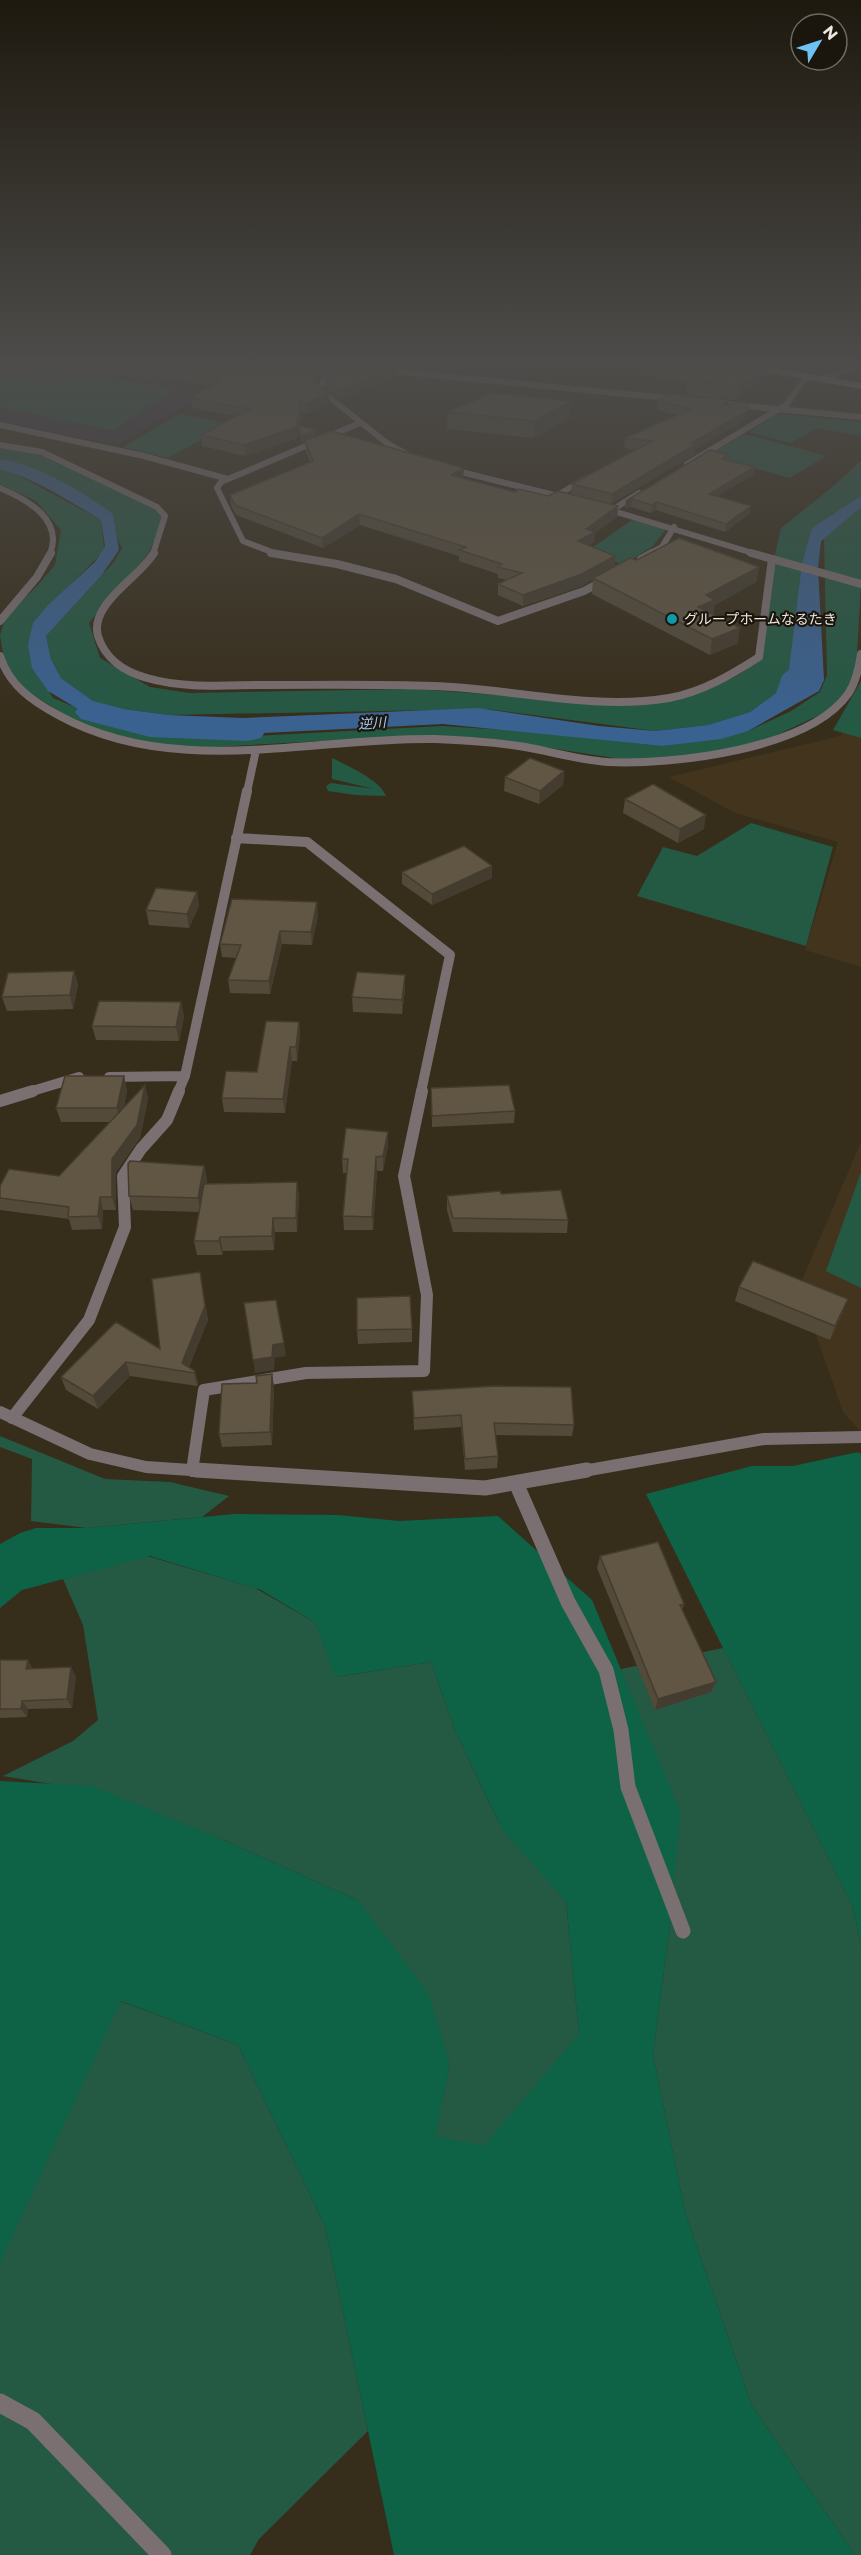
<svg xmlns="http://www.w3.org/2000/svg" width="861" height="2555" font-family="Montserrat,'Noto Sans JP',sans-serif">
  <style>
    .built { fill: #43351d }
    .education { fill: #3a3242 }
    .green { fill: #245944 }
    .forest { fill: #0e6347 }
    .water { fill: #3a6291 }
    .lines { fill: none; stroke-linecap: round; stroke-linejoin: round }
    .river { fill: #3a6291; fill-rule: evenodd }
    .minor-far5 { stroke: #7a6f71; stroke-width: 6 }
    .minor-far4 { stroke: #7a6f71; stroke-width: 8 }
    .minor-far3 { stroke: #7a6f71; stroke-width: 10 }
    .minor-far2 { stroke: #7a6f71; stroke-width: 12 }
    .minor-far1 { stroke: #7a6f71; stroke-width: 15 }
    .minor { stroke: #7a6f71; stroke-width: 19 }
    .tertiary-far1 { stroke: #7a6f71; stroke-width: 6 }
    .tertiary { stroke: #7a6f71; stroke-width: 8 }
    .secondary { stroke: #a59396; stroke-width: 6 }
    .wall { fill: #534a3a }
    .shaded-wall { fill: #443c2f }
    .building { fill: #615643; stroke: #443c2f; stroke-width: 1.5 }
    .culture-dot { fill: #0f9aa8; stroke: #1a160e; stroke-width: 2 }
    .labels { text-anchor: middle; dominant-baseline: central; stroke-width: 4.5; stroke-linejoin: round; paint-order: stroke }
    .far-poi-label { font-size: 14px; fill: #ede7dc; stroke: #1a160e; text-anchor: start }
    .far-water-label { font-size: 14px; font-style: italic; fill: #a4c7f2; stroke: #1a160e }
  </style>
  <rect width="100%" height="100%" fill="#372d1b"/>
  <!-- built -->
  <path class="built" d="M861 711V967L805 950 838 842 735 813 669 777 840 736Z
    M861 1142V1432L843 1412 799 1287Z"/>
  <!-- education -->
  <path class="education" d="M0 365H218L187 386 209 391 118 445 0 422Z"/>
  <!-- green -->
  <path class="green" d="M34 365H38L175 389 113 430 0 407V372L20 374Z
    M180 414 229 424 168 458 123 447Z
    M778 414 861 422V436L817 428 791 443 749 432Z
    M745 434 826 456 790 478 708 455Z
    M0 448 35 453 66 463 157 507 164 520 148 554 89 623 100 658 150 687 189 693 414 689 610 703H658L702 692 738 675 762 659 775 555 781 528 830 489 861 461V583L856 673 847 692 830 710 760 743 713 754 627 760 486 738 410 736 214 747H174L114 735 71 719 27 691 5 666 0 635 6 616 37 586 55 565 61 530 36 501 0 484V469L14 473 101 520 104 548 97 558 70 585 31 661 53 698 99 717 219 738 442 726 521 731 662 746 748 731 791 711 820 692 827 675 824 539 821 541 789 669 776 693 750 712 708 725 655 731 487 709 169 715 100 706 61 678 51 659 46 636 114 562 122 548 117 538 113 514 0 459Z
    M632 520 666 529 653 546 623 565 589 550Z
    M861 681V738L833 730Z
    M332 758C348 766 380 780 386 796L355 795 328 791 326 786 331 783 374 789 332 779Z
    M751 823 833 847 806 946 637 896 663 847 697 856Z
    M861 1172V1288L826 1271Z
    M0 1436 105 1479 170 1482 229 1496 202 1517 87 1528 31 1521 32 1459 0 1447Z
    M144 1555 255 1588 316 1623 336 1677 431 1662 456 1733 498 1821 566 1902 579 2034 484 2151 434 2136 450 2064 357 1900 226 1841 93 1791 3 1776 73 1741 98 1720 83 1625 63 1579Z
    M723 1648 853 1908 861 1946V2555H855L752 2406 685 2212 653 2054 670 1925 621 1669Z
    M120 2001 238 2045 325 2226 368 2431 259 2539 250 2555H0V2256Z"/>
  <!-- forest -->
  <path class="forest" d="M858 1452 861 1454V1946L853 1908 646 1494 752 1466H793Z
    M235 1514 338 1515 399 1521 498 1516 592 1600 680 1811 670 1925 653 2054 685 2212 752 2406 855 2555H394L325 2226 238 2045 121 2001 0 2263V1781L92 1786 226 1841 357 1900 428 1992 450 2064 435 2136 484 2146 579 2034 566 1902 502 1829 456 1733 431 1662 335 1677 316 1623 261 1590 150 1556 22 1590 0 1608V1544L20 1533 36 1528H87Z"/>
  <!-- water -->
  <path class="water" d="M0 459C36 464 84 492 113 514L119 550 101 576 46 636 51 659 61 678 100 706 169 715 243 718 478 708 599 726 655 731 708 725 750 712 776 693 782 676 789 669 802 564 812 528 861 496V507L821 541 818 568 824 680 819 691 748 731 721 739 662 746 443 724 202 736 88 715 48 691 32 668 28 645 33 623 48 605 95 562 105 546 101 520C69 501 36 479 0 469Z"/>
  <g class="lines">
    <!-- river -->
    <path class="river" d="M93 701 150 716 248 719 261 722 266 730 261 738 248 741 150 737 81 719 75 712 81 705Z"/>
    <!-- minor-far5 -->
    <path class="minor-far5" d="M331 365 352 368
      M381 370 678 399
      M822 379 861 365
      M713 403 861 417
      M0 425 144 456 228 479
      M0 445 42 452 157 507 165 516 153 554
      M687 464 786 405 807 376
      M0 488C26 499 64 519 50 554
      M556 496 585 479
      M612 510 639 493
      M277 554 243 541 217 488 221 482 360 423
      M649 554 662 547 674 527"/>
    <!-- minor-far4 -->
    <path class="minor-far4" d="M154 553C139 578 89 604 98 636 105 659 125 672 147 678 185 689 226 685 265 685 321 685 377 684 433 686 511 688 591 711 669 698 702 692 731 675 759 657L772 559
      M271 553 337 564 396 579 498 621 584 591 605 580
      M641 559 652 553
      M0 621 37 577 51 553
      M0 656C9 685 32 701 58 715 174 779 310 737 435 739 465 740 495 742 525 747 553 752 580 760 608 762 672 765 808 750 848 694 856 682 859 668 861 654
      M247 792 256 750"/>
    <!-- minor-far3 -->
    <path class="minor-far3" d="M236 838 307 842 450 955 421 1092
      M109 1077 185 1076
      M29 1092 79 1077
      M178 1092 185 1076 247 791"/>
    <!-- minor-far2 -->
    <path class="minor-far2" d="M0 1101 33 1091
      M0 1412 90 1454 146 1467 220 1472
      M12 1418 89 1320 125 1227 123 1176 141 1149 167 1120 179 1091
      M192 1471 204 1390 306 1373 424 1371 427 1295 404 1176 422 1091
      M578 1472 764 1439 861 1437"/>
    <!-- minor-far1 -->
    <path class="minor-far1" d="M196 1470 485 1488 587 1470
      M516 1483 568 1602 606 1670 621 1730 628 1787 683 1931"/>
    <!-- minor -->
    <path class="minor" d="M0 2403 33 2421 162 2555"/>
    <!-- tertiary-far1 -->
    <path class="tertiary-far1" d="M338 368 324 380 319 389 388 444 410 456
      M449 469 566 498
      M603 508 756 554"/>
    <!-- tertiary -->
    <path class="tertiary" d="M751 553 861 584"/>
    <!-- secondary -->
    <path class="secondary" d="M743 365 861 386"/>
  </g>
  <!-- wall -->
  <path class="wall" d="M0 365H32L23 370 15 369 8 373 0 372Z
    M54 365H328V369L320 377 317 383 329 394V404L307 414 302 413 299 426 315 430V436L302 442 298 430 297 438 245 456 202 446 201 435 235 416 193 408 191 398 211 386 153 377 149 380Z
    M384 365H425L421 369Z
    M638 365H768L766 374 738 400 686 395 687 383 637 374Z
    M395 368V377L341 399 326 388 325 379Z
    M658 400 728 405 747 419 695 449V454L611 504 571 494 572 484 636 450 624 448 625 438 677 415 657 410Z
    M571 401 570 418 534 438 447 429 448 412Z
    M305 441 464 468 463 478 515 492 548 496 618 506 617 517 595 533 594 542 588 546 615 556 614 567 637 560 759 567 756 582 715 605 713 614 738 643 710 655 592 594 593 579 582 586 523 606 498 595V584L507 580 498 578V574L459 561V556L360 525 323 548 236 515 231 505 230 495 310 462 306 452Z
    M728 455 727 460 755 467 753 475 717 496 750 513 725 532 656 510 651 513 631 507 625 508 626 501Z
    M564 771 563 785 539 804 504 791 505 777Z
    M625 799 704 829 678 843 623 813Z
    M402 872 492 878 432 905 402 884Z
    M197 892 199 906 189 928 149 925 146 910Z
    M318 915 312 945 282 944 270 994 230 993 228 980 236 958 222 957 220 944Z
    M74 971 78 985 73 1009 7 1011 2 997Z
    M405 989 402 1014 353 1012 352 997Z
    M181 1002 184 1017 179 1041 96 1040 92 1026Z
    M299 1022 300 1036 297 1061H292L285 1113 224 1112 222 1098 257 1072Z
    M124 1076 127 1091 124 1107 145 1085 148 1099 140 1138 116 1172V1210H103L102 1229 72 1230 69 1219 0 1210V1186L59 1176 110 1122H61L56 1108Z
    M431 1088 515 1111 514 1123 432 1127Z
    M388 1146 383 1171H377L373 1230H344L343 1216 347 1173H343L342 1159Z
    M204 1166 207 1180 206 1184 297 1182 299 1196 297 1232H275L274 1250 223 1251 222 1255H197L194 1241 199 1212 133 1210 129 1196Z
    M501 1194 568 1220 567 1233 453 1232 447 1210V1196Z
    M200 1272 208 1320 189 1367 195 1371 198 1384 197 1386 130 1376 98 1409 66 1390 61 1377 160 1349Z
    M739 1287 843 1312 830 1340 735 1301Z
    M412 1329V1342L358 1344 357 1330Z
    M272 1374 274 1387 272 1445 222 1447 219 1434 257 1383Z
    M412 1391 574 1425 572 1436 495 1435 498 1456 497 1468 465 1470 461 1427 414 1430Z
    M600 1556 684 1604 682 1610 716 1682 711 1692 655 1710 597 1568Z
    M0 1660 33 1669 76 1676 72 1708 28 1709 27 1717 0 1718Z"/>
  <!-- shaded-wall -->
  <path class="shaded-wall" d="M6 365H14L15 369 8 373Z
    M22 365H32L23 370Z
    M321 365H328V369L320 377 314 389 313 379 319 367Z
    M764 365H768L766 374 738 400 740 386Z
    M152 367 153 377 149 380 147 370Z
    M395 368V377L341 399 340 391Z
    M329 394V404L307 414 306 403Z
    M729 400 727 409 720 407Z
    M571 401 570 418 534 438 535 421Z
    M301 402 302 413 299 428 298 425V430L297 438 245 456 244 445Z
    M749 410 747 419 695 449V454L611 504 612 494 691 443Z
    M315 430V436L302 442V436Z
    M755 467 753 475 708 501 709 494Z
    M464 468 463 478 451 475Z
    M632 499 631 507 625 508 626 501Z
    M657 502 656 510 651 513 652 505Z
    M618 506 617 517 595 533 594 542 577 552 578 541 586 529Z
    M751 506 750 513 725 532 726 524Z
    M359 514 360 525 323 548 322 538Z
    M615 556 614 567 582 586 523 606V595Z
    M759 567 756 582 715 605 713 615 698 607 706 595Z
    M740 628 738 643 710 655 712 639Z
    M564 771 563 785 539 804 540 791Z
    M706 815 704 829 678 843 680 829Z
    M492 866V878L432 905V894Z
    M197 892 199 906 189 928 187 914Z
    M317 902 318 915 312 945 311 932Z
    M280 931 282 944 270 994 269 981Z
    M74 971 78 985 73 1009 70 995Z
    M405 975V989L402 1014V1000Z
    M181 1002 184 1017 179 1041 176 1027Z
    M299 1022 300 1036 297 1061 296 1047Z
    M290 1047 292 1061 285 1113 283 1099Z
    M124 1076 127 1091 121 1122 117 1108Z
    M145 1085 148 1099 140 1138 116 1172V1210L112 1197V1159Z
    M388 1132V1146L383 1171V1156Z
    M376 1157 377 1171 373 1230 372 1217Z
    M204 1166 207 1180 201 1212 198 1198Z
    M297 1182 299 1196 297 1232 296 1218Z
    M100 1197 103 1210 102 1229 98 1216Z
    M273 1218 275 1232 274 1250 272 1236Z
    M220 1237 223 1251 222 1255 219 1241Z
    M200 1272 208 1320 187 1372 182 1363Z
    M848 1299 843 1312 830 1340 835 1326Z
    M284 1343 286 1356 275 1358 274 1370 255 1373 253 1360 273 1345Z
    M126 1362 130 1376 98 1409 93 1396Z
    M195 1371 198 1384 197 1386 194 1373Z
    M272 1374 274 1387 272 1445 270 1432Z
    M28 1660 33 1669H26Z
    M71 1667 76 1676 72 1708 67 1699Z
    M716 1682 711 1692 655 1710 658 1699Z
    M22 1701 28 1709 27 1717 21 1709Z"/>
  <!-- building -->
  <path class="building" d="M118 365H321L319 367 313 379 329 394 306 403 301 402 296 427 244 445 201 435 250 409 191 398 215 383H212L220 378 152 367 147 370Z
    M339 365H370L395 368 340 391 325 379Z
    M662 365H764L740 386 687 381 703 373Z
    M492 393 571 401 535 421 448 412Z
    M670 394 729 400 720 407 745 401 749 410 691 443 696 444 612 494 572 484 652 441 625 438 691 409 658 400Z
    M298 425 315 430 302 436Z
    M331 431 464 468 451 475 515 492 519 489 548 496 558 491 618 506 586 529 595 532 578 541 615 556 582 574 523 595 498 584 522 573 498 567 502 564 459 550 466 547 359 514 322 538 235 505 230 495 313 461 305 441Z
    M710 450 728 455 722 459 755 467 709 494 751 506 726 524 657 502 652 505 632 499 626 501Z
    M679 538 759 567 706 595 715 600 698 607 740 628 712 639 593 578 630 558 637 560Z
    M530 758 564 771 540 791 505 777Z
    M653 784 706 815 680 829 625 799Z
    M464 846 492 866 432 894 402 872Z
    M156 888 197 892 187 914 146 910Z
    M232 899 317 902 311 932 280 931 269 981 228 980 241 945 220 944Z
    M74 971 70 995 2 997 8 973Z
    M357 972 405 975 402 1000 352 997Z
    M99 1001 181 1002 176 1027 92 1026Z
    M266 1021 299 1022 296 1047H290L283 1099 222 1098 226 1071 257 1072Z
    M65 1076H124L117 1108H56Z
    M145 1085 137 1125 112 1159V1197H100L98 1216 68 1217 69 1207 0 1198V1186L9 1169 59 1176Z
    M509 1085 515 1111 432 1116 431 1088Z
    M346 1128 388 1132 383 1156 376 1157 372 1217 343 1216 348 1159H342Z
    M130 1161 204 1166 198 1198 129 1196 128 1164Z
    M297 1182 296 1218H273L272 1236 220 1237 219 1241H194L204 1184Z
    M561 1190 568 1220 453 1218 447 1196 500 1191 501 1194Z
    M753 1261 848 1299 835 1326 739 1287Z
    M200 1272 205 1306 182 1363 195 1371 194 1373 126 1362 93 1396 61 1377 116 1322 160 1349 152 1279Z
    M410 1296 412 1329 357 1330V1298Z
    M276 1300 284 1343 273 1345 272 1357 253 1360 244 1303Z
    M272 1374 270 1432 219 1434 222 1384 257 1383 256 1376Z
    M495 1386 571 1387 574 1425 494 1423 498 1456 465 1459 461 1415 414 1418 412 1391Z
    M658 1542 684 1604 680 1605 716 1682 658 1699 600 1556Z
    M0 1660H28L26 1669 71 1667 67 1699 22 1701 21 1709H0Z"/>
  <!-- sky -->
  <linearGradient id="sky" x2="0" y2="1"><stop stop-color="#1e190f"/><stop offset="0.5" stop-color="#4d4c4a"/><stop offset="1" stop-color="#4d4c4a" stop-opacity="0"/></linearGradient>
  <rect width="861" height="723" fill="url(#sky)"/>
  <!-- markers -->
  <circle class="culture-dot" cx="672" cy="619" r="6"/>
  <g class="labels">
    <!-- far-poi labels -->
    <g class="far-poi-label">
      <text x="684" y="619">グループホームなるたき</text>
    </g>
    <!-- far-water labels -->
    <g class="far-water-label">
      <text transform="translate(372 723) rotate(-4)">逆川</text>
    </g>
  </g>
  <!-- north arrow -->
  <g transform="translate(819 42) rotate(51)"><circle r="28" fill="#1a160e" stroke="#6e6a60" stroke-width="1.5"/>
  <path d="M0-4.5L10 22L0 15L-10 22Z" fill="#6ec2f3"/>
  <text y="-9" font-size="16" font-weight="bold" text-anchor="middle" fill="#ede7dc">N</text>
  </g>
</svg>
